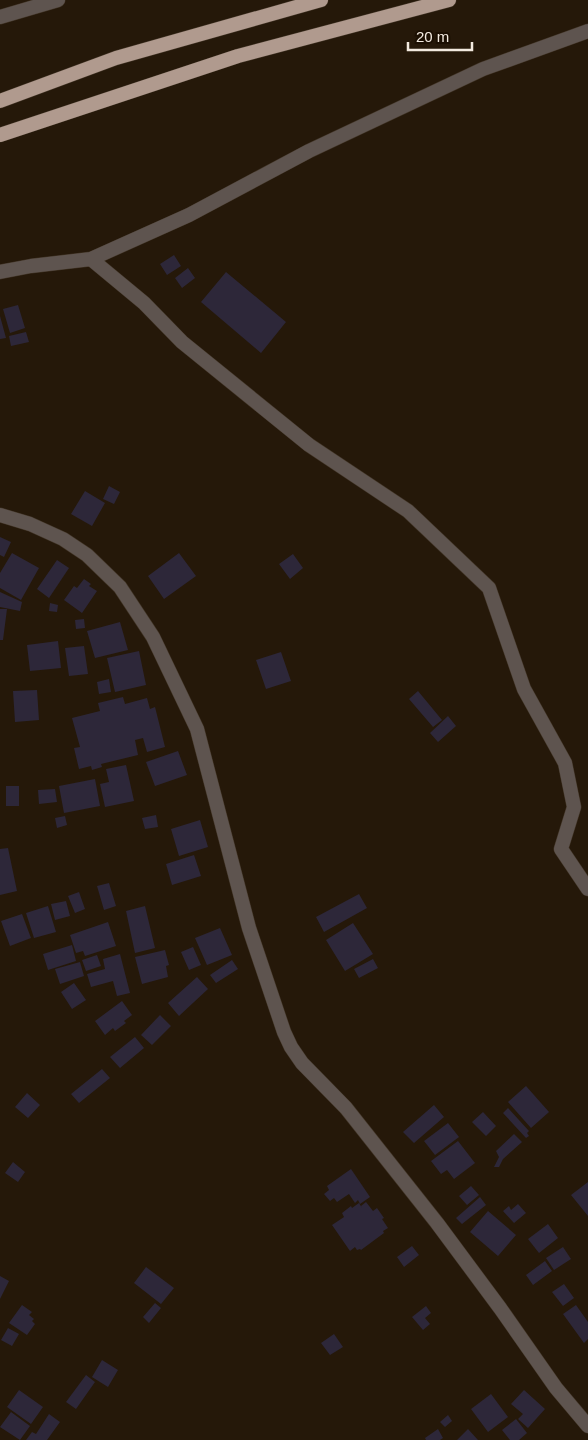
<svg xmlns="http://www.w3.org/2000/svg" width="588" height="1440" font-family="Arial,sans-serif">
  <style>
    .building { fill: #2d2739 }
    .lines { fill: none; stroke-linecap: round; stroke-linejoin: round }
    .minor-casing { stroke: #423527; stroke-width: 15 }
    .trunk-casing { stroke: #423527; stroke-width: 15 }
    .minor { stroke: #5e544f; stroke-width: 14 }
    .trunk { stroke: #b09a8e; stroke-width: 14 }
  </style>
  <rect width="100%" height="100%" fill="#251809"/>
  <!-- building -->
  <path class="building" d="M174 255 181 266 167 275 160 264Z
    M188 268 195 278 182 288 175 278Z
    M226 272 286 322 261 353 201 302Z
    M18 305 25 328 10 333 3 309Z
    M0 316 6 338 0 339Z
    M26 332 29 342 11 346 9 336Z
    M109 486 120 492 114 504 103 499Z
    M85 491 105 503 92 526 71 514Z
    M0 537 11 542 4 557 0 555Z
    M12 553 39 568 21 600 0 588V573Z
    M179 553 196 576 164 599 148 576Z
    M293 554 303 568 290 579 279 564Z
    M57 560 69 568 49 598 37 589Z
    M84 579 91 584 89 586 97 591 82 613 64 600 74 586 77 588Z
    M0 592 22 602 20 611 0 607Z
    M50 603 58 605 57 612 49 611Z
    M0 609H7L3 640H0Z
    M84 619 85 628 76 629 75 620Z
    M120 622 128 650 95 658 87 631Z
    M58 641 61 668 30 671 27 645Z
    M84 646 88 674 69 676 65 648Z
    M139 651 146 685 115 692 107 658Z
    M281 652 291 681 266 689 256 660Z
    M109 679 111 692 99 694 97 682Z
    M37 690 39 720 15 722 13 691Z
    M418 691 442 720 433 727 409 699Z
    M123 697 125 704 147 698 150 709 155 707 165 747 147 752 143 738 135 740 138 755 101 764 102 767 92 770 91 766 79 769 74 748 80 747 72 718 100 711 98 703Z
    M448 716 456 726 438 742 430 733Z
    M178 751 187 775 155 786 146 762Z
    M126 765 134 801 105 807 100 784 109 782 106 769Z
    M95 779 100 806 64 813 59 786Z
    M6 786H19V806H6Z
    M55 789 57 802 39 804 38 790Z
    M156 815 158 827 145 829 142 818Z
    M65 816 67 825 57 828 55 818Z
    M200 820 208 847 179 856 171 829Z
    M8 848 17 891 0 895V849Z
    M194 855 201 876 172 885 166 864Z
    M109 883 116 906 104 910 97 886Z
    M79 892 85 909 75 913 68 896Z
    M359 894 367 908 324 932 316 917Z
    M66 901 70 916 55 920 51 904Z
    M48 906 56 932 34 938 26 913Z
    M145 906 155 948 135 953 126 911Z
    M22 914 31 938 10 946 1 921Z
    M108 922 116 946 85 956 83 951 76 953 70 935Z
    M353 923 373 954 345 971 326 940Z
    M220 928 232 955 207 965 195 938Z
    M72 945 76 961 48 970 43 954Z
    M193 947 201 965 189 970 181 952Z
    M165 950 169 965 166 966 168 977 142 984 135 957Z
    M120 954 130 993 117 996 113 981 91 987 87 974 105 969 103 959Z
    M97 955 101 966 86 971 82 960Z
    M373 959 378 968 359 978 354 969Z
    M232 960 238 969 216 983 210 975Z
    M80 962 84 976 60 984 55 969Z
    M197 977 208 989 179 1016 168 1003Z
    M74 983 86 1000 72 1009 61 992Z
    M122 1001 132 1015 124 1021 126 1023 115 1031 113 1028 105 1035 95 1021Z
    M160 1015 171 1026 152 1045 141 1035Z
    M135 1037 144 1048 120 1068 110 1057Z
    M102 1069 110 1078 79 1103 71 1094Z
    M526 1086 549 1112 531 1128 508 1102Z
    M27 1093 40 1105 28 1118 15 1107Z
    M434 1105 444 1117 414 1143 403 1132Z
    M508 1108 529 1131 527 1133 529 1136 526 1138 503 1113Z
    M483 1112 496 1126 486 1136 472 1122Z
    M448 1123 459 1137 435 1155 424 1141Z
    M514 1134 522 1142 503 1159 499 1167H494L499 1157 496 1151Z
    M458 1141 475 1163 454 1179 447 1170 441 1174 431 1161Z
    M13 1162 25 1172 18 1182 5 1173Z
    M351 1169 370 1197 360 1204 358 1200 355 1203 349 1194 337 1202 334 1198 330 1201 324 1194 329 1190 327 1186Z
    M588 1182V1216L571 1195Z
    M471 1186 479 1195 467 1205 459 1196Z
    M480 1197 486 1205 462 1224 456 1218Z
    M366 1202 373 1211 377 1208 384 1218 382 1219 388 1228 383 1231 384 1233 361 1250 360 1249 357 1250 355 1247 350 1251 332 1225 344 1217 342 1213 351 1206 352 1208 359 1203 362 1208 361 1206Z
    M518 1204 526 1213 514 1223 503 1211 509 1206 511 1210Z
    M488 1211 516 1235 498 1256 470 1232Z
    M548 1224 558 1238 539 1253 528 1239Z
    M412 1246 419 1255 404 1267 397 1257Z
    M563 1247 571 1259 554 1270 546 1258Z
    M545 1261 552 1271 533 1285 526 1275Z
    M146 1267 174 1288 161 1304 134 1283Z
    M0 1276 9 1281 0 1299Z
    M564 1284 574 1298 563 1306 552 1292Z
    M155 1303 161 1308 149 1323 143 1317Z
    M22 1305 32 1312 29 1315 34 1319 32 1321 35 1324 27 1335 9 1323Z
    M576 1305 588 1322V1339L584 1343 563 1314Z
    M426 1306 431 1313 425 1318 430 1324 423 1330 412 1317Z
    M8 1328 19 1334 12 1346 1 1340Z
    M334 1334 343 1347 330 1355 321 1343Z
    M102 1360 118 1370 108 1387 92 1377Z
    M86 1375 95 1382 76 1409 66 1402Z
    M19 1390 43 1407 31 1424 7 1407Z
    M524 1390 545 1409 528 1428 518 1419 523 1414 511 1404Z
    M491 1394 508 1417 488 1432 471 1409Z
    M11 1412 30 1426 20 1440 0 1427Z
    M49 1414 60 1422 47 1440H26L32 1432 36 1434Z
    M448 1415 452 1421 445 1427 440 1422Z
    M516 1419 527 1433 519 1440H510L502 1430Z
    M438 1429 443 1438 440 1440H426L425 1438Z
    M468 1429 478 1440H457Z"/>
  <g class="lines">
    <defs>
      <path id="minor" d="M0 17 58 0
        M91 259 144 303 182 342 309 445 408 511 489 588 524 689 565 763 574 807 561 849 588 889
        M0 272 31 266 91 259 189 215 309 151 483 69 588 31
        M0 515 30 524 63 539 87 555 120 587 153 637 197 729 249 928 284 1032 291 1047 302 1063 346 1108 437 1223 500 1308 556 1388 588 1426"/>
      <path id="trunk" d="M0 101 116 58 321 0
        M0 135 238 56 449 0"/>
    </defs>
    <!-- minor casing -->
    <use href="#minor" class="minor-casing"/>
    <!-- trunk casing -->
    <use href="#trunk" class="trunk-casing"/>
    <!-- minor -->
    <use href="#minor" class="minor"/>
    <!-- trunk -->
    <use href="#trunk" class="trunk"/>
  </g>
  <!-- scale -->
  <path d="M408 42v8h64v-8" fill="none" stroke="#f3eae0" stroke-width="2.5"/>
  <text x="416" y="42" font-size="15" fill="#f3eae0" stroke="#1b0f02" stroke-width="4" paint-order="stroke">20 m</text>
</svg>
